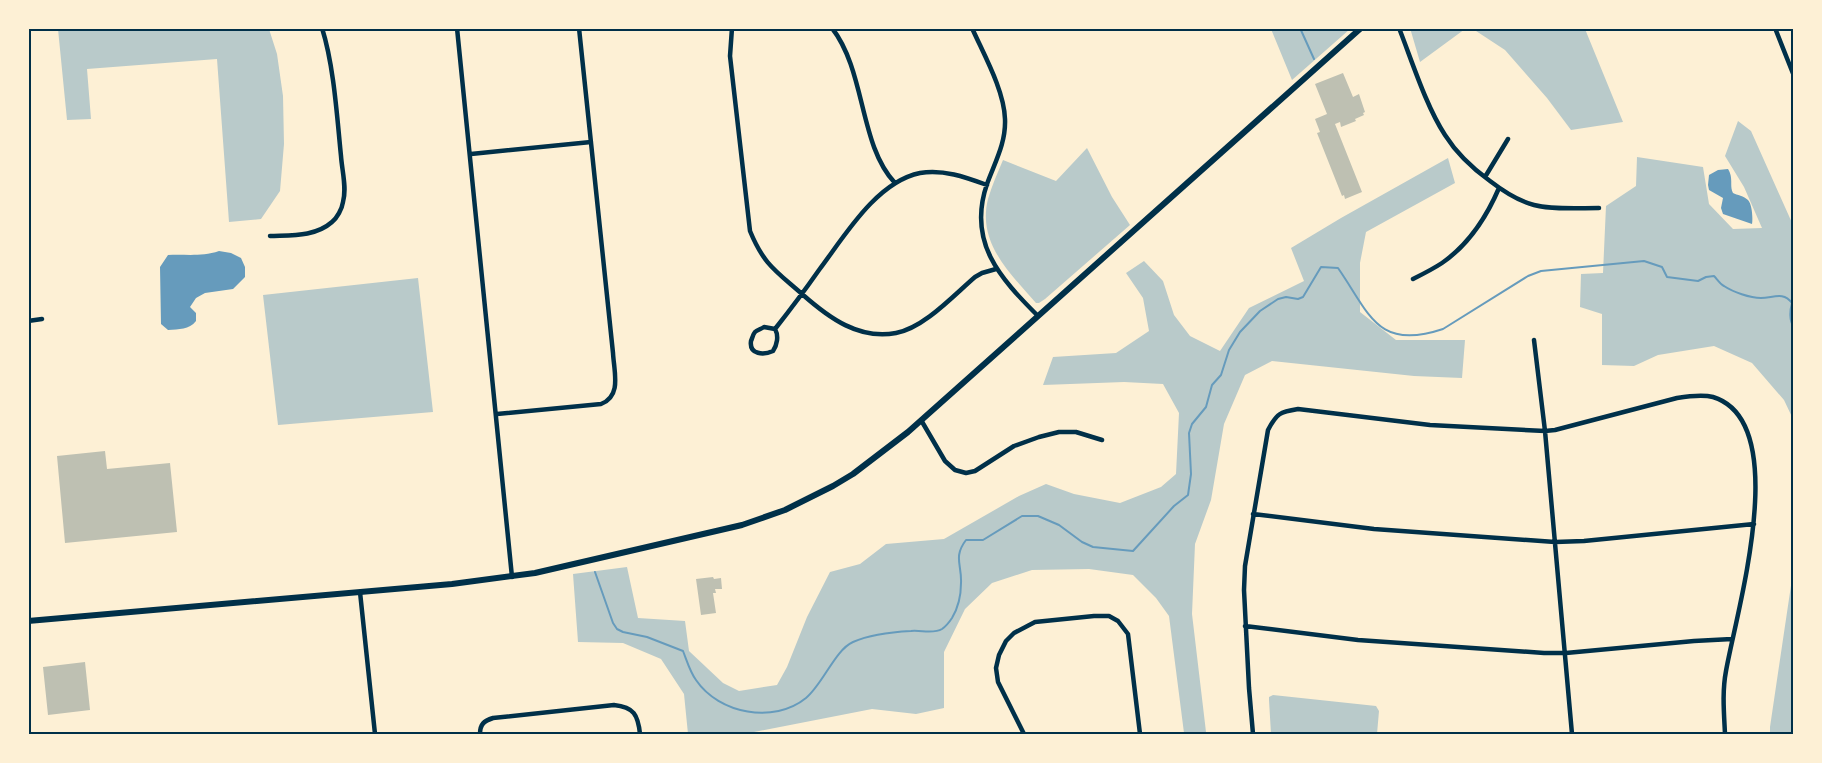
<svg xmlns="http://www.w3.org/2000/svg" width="1822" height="763" font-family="'Alegreya Sans',sans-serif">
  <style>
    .green { fill: #b9caca }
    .water { fill: #669bbc }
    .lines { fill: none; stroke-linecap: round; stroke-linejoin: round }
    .stream { stroke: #669bbc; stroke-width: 2 }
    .building { fill: #bec0b2 }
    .minor { stroke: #003049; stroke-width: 4.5 }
    .tertiary { stroke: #003049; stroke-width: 6 }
    .neatline { fill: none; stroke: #003049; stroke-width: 2 }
  </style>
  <rect width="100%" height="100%" fill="#fdf0d5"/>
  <!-- green -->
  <path class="green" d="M1410 28H1465V29L1420 62Z
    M58 29H269L277 54 283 96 284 144 280 191 261 219 229 222 217 59 87 69 91 119 67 120Z
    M1271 29H1350L1292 80Z
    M1473 29H1585L1623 122 1571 130 1547 98 1505 50Z
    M1738 121 1751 131 1793 225V419L1784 400 1752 363 1714 346 1658 355 1634 366 1602 365V314L1580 307 1581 274 1603 273 1606 206 1636 186 1637 157 1703 167 1709 204 1733 229 1762 228 1744 187 1725 156Z
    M1087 148 1112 197 1130 225 1045 299 1039 303H1036C1010 273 977 243 988 199 992 185 998 172 1003 160L1056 181Z
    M1448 158 1455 183 1366 232 1360 263V312L1396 340H1465L1462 378 1414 376 1272 361 1245 375 1224 424 1211 500 1195 544 1192 614 1206 732 1184 733 1169 616 1156 598 1133 575 1089 569 1032 570 992 583 965 609 944 652V708L916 714 872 709 744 734H688L684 694 661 659 623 643 578 642 573 574 627 567 638 618 685 621 689 651 723 683 739 691 777 685 787 667 807 617 830 572 860 564 886 544 944 539 1019 496 1046 484 1074 494 1120 503 1161 487 1176 474 1179 413 1163 384 1124 382 1043 385 1053 357 1116 353 1149 331 1143 298 1126 273 1144 261 1163 281 1174 315 1190 336 1220 351 1249 308 1304 281 1291 248 1341 218Z
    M418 278 433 412 278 425 263 295Z
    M1793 572V734H1770V727Z
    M1273 695 1376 706 1379 711 1377 734H1271L1269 700V697Z"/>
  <!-- water -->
  <path class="water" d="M1728 169C1734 179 1729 185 1733 193 1737 195 1744 196 1748 200 1752 204 1753 218 1752 224L1723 214 1721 208 1723 198 1709 190 1708 185 1709 175 1718 170Z
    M219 251 231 253 241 258 245 267V277L233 289 205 293 196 298 190 307 196 313V321C189 330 179 329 168 330L161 324 160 267 168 255C186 254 201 257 219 251Z"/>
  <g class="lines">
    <!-- stream -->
    <path class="stream" d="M1300 28 1314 59
      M595 572 613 623 617 629 623 632 647 637 683 651C687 661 690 672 696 680 719 714 774 724 806 698 823 684 835 650 853 642 871 634 891 632 911 631 921 630 934 634 942 629 945 627 950 621 952 618 958 608 961 595 961 583 962 565 953 557 966 540H983L1022 516H1038L1059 525 1082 542 1093 547 1133 551 1174 506 1188 495 1191 474 1189 433 1192 424 1206 407 1212 385 1221 375 1229 350 1240 332 1260 311 1278 299 1286 297 1298 299 1303 297 1321 267 1338 268C1370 314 1377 351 1443 329L1528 276 1541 271 1644 261 1662 267 1667 277 1698 281 1706 277 1714 276C1717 279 1720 284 1724 286 1733 292 1750 298 1761 298 1773 298 1783 291 1792 303 1790 310 1789 321 1794 327"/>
  </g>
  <!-- building -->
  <path class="building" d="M1343 73 1353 97 1359 94 1365 112 1363 113 1364 115 1355 119 1356 121 1341 127 1340 122 1335 124 1362 192 1345 199 1344 195 1342 196 1317 133 1320 132 1315 119 1327 114 1315 84Z
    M105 451 107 469 170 463 177 532 65 543 57 456Z
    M713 577 714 579 721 578 722 589H715L716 593H713L716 613 701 615 696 579Z
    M85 662 90 710 48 715 43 667Z"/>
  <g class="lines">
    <!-- minor -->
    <path class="minor" d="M457 28 512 577
      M732 28 730 56 750 231C764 265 776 271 802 294 829 318 859 340 896 333 924 328 954 295 975 277L982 273 996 269
      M832 28C866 72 859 145 895 183
      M972 28C984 55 1004 90 1005 119 1006 143 995 162 987 184 967 242 1000 278 1038 316
      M1399 28C1412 61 1426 106 1445 135 1457 154 1472 168 1490 181 1503 191 1518 201 1534 205 1555 210 1578 208 1599 208
      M1775 28 1794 76
      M471 154 591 142
      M1485 177 1508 139
      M270 236C291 235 315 237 332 222 337 218 342 209 343 202 347 188 342 171 341 156 337 117 334 66 322 28
      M1413 279C1423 274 1433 269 1442 263 1468 245 1487 216 1499 188
      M28 321 42 319
      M764 327 775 329C779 336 777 345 773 351 764 355 749 355 751 341 752 339 753 334 755 332 757 330 761 329 764 327Z
      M775 329C790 310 805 290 819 270 844 237 876 182 920 173 943 169 965 177 987 185
      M1534 340 1545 431 1572 734
      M497 414 601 404C622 396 614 372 613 353L579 28
      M921 420 945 461 955 470 966 473 975 471 1014 446 1039 437 1059 432H1076L1102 440
      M1253 514 1374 529 1555 542 1584 541 1754 524
      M360 592 375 734
      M1245 626 1358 640 1544 653H1566L1694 641 1732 639
      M480 734C480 724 484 721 493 718L614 705C634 707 638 715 640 734
      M1024 734 998 682 996 668 999 655 1006 641 1014 633 1035 622 1094 616H1109L1118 621 1128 634 1140 734
      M1253 734 1249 688 1244 590 1245 566 1268 430C1277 413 1280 412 1298 409L1430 425 1545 431 1555 430 1677 398C1689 396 1702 394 1713 397 1794 422 1736 613 1726 671 1722 692 1724 713 1725 734"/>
    <!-- tertiary -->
    <path class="tertiary" d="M28 621 452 584 535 573 742 525 785 510 833 486 853 474 908 432 1361 28"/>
  </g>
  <!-- border -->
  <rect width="1822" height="763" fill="none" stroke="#fdf0d5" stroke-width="60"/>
  <rect x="30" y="30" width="1762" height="703" class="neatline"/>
</svg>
